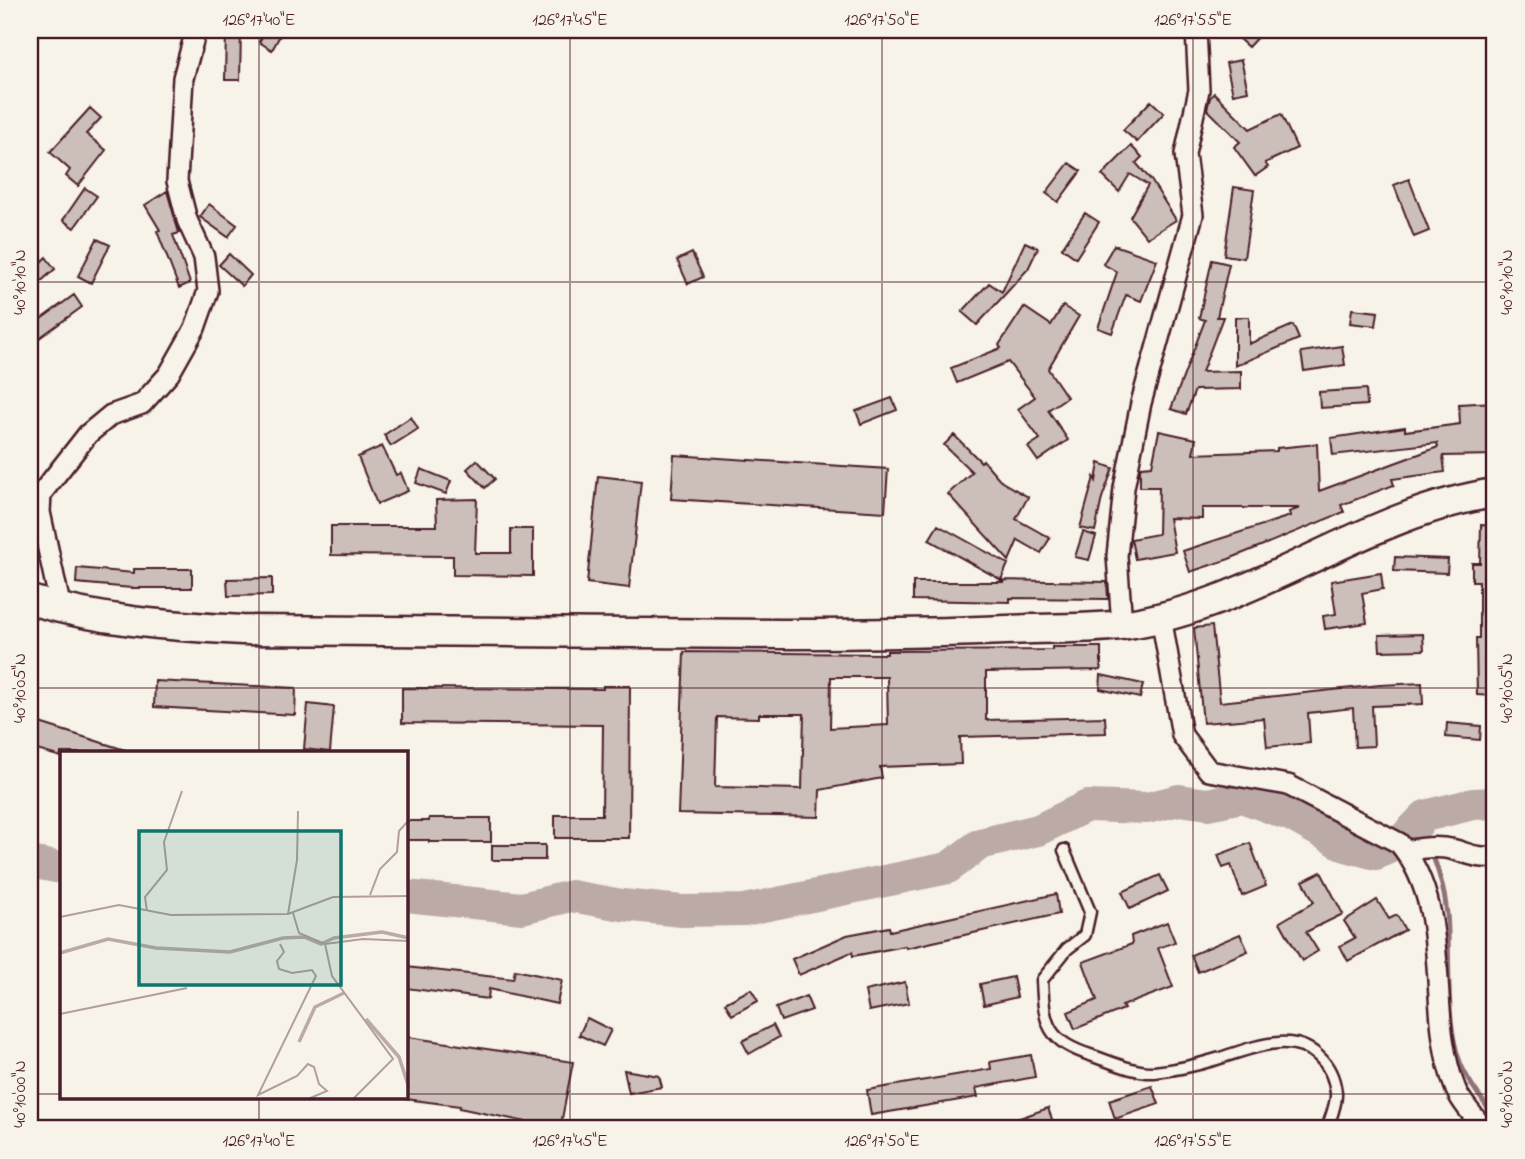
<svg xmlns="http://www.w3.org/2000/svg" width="1525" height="1159" font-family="'Indie Flower',sans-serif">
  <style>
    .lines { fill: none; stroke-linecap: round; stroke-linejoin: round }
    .stream { stroke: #8e7275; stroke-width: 5 }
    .river { stroke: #bcaaa7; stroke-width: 32 }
    .building { fill: #ccbfb9; stroke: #4a1f2b; stroke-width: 2; fill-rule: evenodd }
    .lane-casing { stroke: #4a1f2b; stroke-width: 15 }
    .street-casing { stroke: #4a1f2b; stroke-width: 24 }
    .secondary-casing { stroke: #4a1f2b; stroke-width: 33 }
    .lane { stroke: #f7f3e8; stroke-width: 10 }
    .street { stroke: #f7f3e8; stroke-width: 19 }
    .secondary { stroke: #f7f3e8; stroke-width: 28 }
    .ticks { fill: none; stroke: #4a1f2b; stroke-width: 2; stroke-opacity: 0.45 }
    .inset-river { fill: none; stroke: #bcaaa7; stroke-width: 3.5 }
    .inset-road { fill: none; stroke: #b29e9c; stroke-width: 2 }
    .view { fill: #0f766e; fill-opacity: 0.15; stroke: #0f766e; stroke-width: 3.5 }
    .inset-edge { fill: none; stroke: #4a1f2b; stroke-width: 3.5 }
    .neatline { fill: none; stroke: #4a1f2b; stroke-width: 2.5 }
    .ticks-label { font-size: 18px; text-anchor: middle; fill: #4a1f2b }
  </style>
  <rect width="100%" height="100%" fill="#f7f3e8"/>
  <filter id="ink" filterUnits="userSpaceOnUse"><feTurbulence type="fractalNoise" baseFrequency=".0143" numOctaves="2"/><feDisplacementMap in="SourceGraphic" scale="14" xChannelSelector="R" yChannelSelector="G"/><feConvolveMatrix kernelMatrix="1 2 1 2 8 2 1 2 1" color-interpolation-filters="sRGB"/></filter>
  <g filter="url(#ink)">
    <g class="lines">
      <!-- stream -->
      <path class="stream" d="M1407 836 1426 839 1427 842
        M1431 851C1439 871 1445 892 1447 914 1451 959 1443 1033 1465 1073 1473 1089 1485 1103 1495 1118"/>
      <!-- river -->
      <path class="river" d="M30 862 61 868
        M406 896 522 908 571 896 622 905 682 911 744 910 948 868 980 844 1038 830 1087 806 1147 808 1179 800 1208 804 1242 797 1292 816 1346 846 1376 854 1399 843 1425 816 1473 804 1495 803"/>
    </g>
    <!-- building -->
    <path class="building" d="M226 30H241L240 80H225Z
      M266 30H283L272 50 259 42Z
      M1229 30H1264L1248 47Z
      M1241 60 1248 91 1233 94 1226 63Z
      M1214 93 1250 129 1281 114 1297 148 1265 163 1268 167 1255 176 1234 147 1240 142 1207 109 1210 98Z
      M1151 101 1164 113 1137 142 1123 130Z
      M90 108 101 118 86 134 106 150 78 186 66 176 70 170 50 152Z
      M1131 146 1142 157 1136 163 1151 180 1176 220 1147 238 1130 217 1148 185 1130 174 1119 192 1102 175Z
      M1069 163 1081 171 1058 202 1046 193Z
      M1409 179 1429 231 1414 237 1394 185Z
      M1234 187 1254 190 1244 258 1224 255Z
      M85 188 97 196 74 228 63 220Z
      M167 191 179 233 173 235 190 283 179 288 157 231 160 230 145 205Z
      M209 204 237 225 228 237 200 217Z
      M1085 213 1099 222 1076 258 1062 248Z
      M97 239 110 245 91 283 78 276Z
      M1025 242 1038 248 1028 269 977 325 962 312 989 283 1002 292Z
      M1114 245 1157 260 1141 301 1126 295 1112 333 1098 328 1117 272 1103 264Z
      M692 253 703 277 688 284 677 260Z
      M229 254 251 275 242 286 219 265Z
      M46 257 55 269 38 284 30 273Z
      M1212 260 1229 264 1217 317H1223L1202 372 1241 371V389L1195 390 1186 414 1171 409 1205 320 1199 318Z
      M74 295 82 307 35 341 30 334V327Z
      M1063 306 1079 316 1048 369 1067 397 1048 410 1068 440 1038 461 1028 447 1040 439 1018 409 1035 397 1008 362 957 383 951 368 1001 348 999 345 1024 307 1051 325Z
      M1352 309 1378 312 1376 326 1350 323Z
      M1235 317H1249V344L1293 325 1299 339 1235 366Z
      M1342 346 1345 365 1304 371 1301 352Z
      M1366 389 1367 405 1320 408 1319 392Z
      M892 398 897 410 861 424 856 411Z
      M1495 402V455L1443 456 1445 472 1392 479 1394 485 1341 505 1344 512 1229 559 1190 572 1183 551 1290 516 1289 512 1300 508H1202V519L1169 518 1175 552 1135 559 1131 539 1158 534 1159 487H1140V469L1141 467 1152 466 1159 431 1196 439 1193 454 1277 451V448L1317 444 1319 491 1438 447 1437 443 1333 455 1331 438 1405 427V431L1460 424 1459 404Z
      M411 417 418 429 391 446 384 435Z
      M954 435 981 462 983 460 1002 482 1028 497 1016 519 1050 538 1041 553 1018 540 1009 561 948 494 972 472 944 445Z
      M382 446 396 475 401 473 408 491 377 504 358 457Z
      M674 455 888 469 885 512 671 499Z
      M477 460 495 479 485 488 467 469Z
      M1099 463 1113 468 1102 498 1095 531 1080 528 1094 477 1096 481Z
      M421 469 451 481 446 494 416 483Z
      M598 476 641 481 629 588 587 583Z
      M477 499 475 553H511V529H533V576L453 575V556L331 555V526H437L436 500Z
      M938 525 1008 564 1001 580 1107 582 1108 599 1010 598V602L913 600V582H1005L929 540Z
      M1481 525 1495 526V696L1477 695 1476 638H1479V581H1472V563H1480Z
      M1083 532 1096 536 1089 560 1075 557Z
      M1395 557 1448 559 1447 573 1394 571Z
      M77 568 134 573V569H192V588H132L76 583Z
      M1381 573 1383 589 1362 593 1367 623 1325 629 1323 616 1336 614 1331 581Z
      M272 578V595L228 596 227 579Z
      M1212 626 1220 702 1380 685 1422 683 1423 704 1372 706 1374 746 1355 747 1353 708 1308 713 1310 743 1267 747 1264 718 1203 723 1194 628Z
      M1423 634 1424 650 1380 651 1379 635Z
      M1052 647H1101V670L986 672V720L1105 717 1106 733 960 737 961 764 880 767 882 778 820 790 819 817 678 814 684 652 887 654V651L1052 650ZM831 677H887L888 725 830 728ZM759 714H804L802 789 715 787 717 717 759 718Z
      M1101 675 1143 684 1140 698 1100 689Z
      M155 681 296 688 295 715 154 707Z
      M603 686H630L629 838H555V815H602L603 725 402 723V688L603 689Z
      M308 704 334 707 330 752 304 749Z
      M30 720 125 750 124 753H61V757L30 748Z
      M1447 723 1481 726 1480 740 1446 737Z
      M429 818H491V842H429V840H406V821H429Z
      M1250 843 1266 886 1242 896 1231 865 1223 868 1218 855Z
      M492 845H545V860H492Z
      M1321 872 1343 914 1306 932 1318 951 1302 961 1280 922 1314 902 1303 881Z
      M1160 875 1168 891 1130 909 1122 892Z
      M1056 894 1059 914 906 948 905 946 853 956 852 952 799 975 792 959 847 935 889 927 890 931Z
      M1377 900 1389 919 1397 915 1405 930 1348 961 1340 946 1355 938 1344 921Z
      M1167 922 1175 942 1158 948 1173 987 1122 1006 1124 1009 1075 1029 1068 1012 1097 1000 1083 962 1132 944 1131 936Z
      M1240 934 1248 951 1198 972 1191 955Z
      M406 967 513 979 515 970 562 980 557 1004 489 989 488 999 406 988Z
      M1013 977 1017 997 984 1005 980 984Z
      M905 982 909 1003 869 1011 865 991Z
      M751 989 758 1001 732 1015 725 1003Z
      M806 996 812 1010 781 1021 776 1008Z
      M587 1018 611 1030 603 1046 579 1035Z
      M773 1025 779 1037 749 1054 742 1041Z
      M408 1037 573 1062 560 1129 459 1108 460 1106 406 1099V1051Z
      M1031 1055 1035 1077 976 1088 978 1097 871 1115 867 1090 991 1069 990 1062Z
      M624 1070 659 1076 662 1087 629 1093Z
      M1152 1086 1159 1104 1115 1119 1109 1100Z
      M1048 1108 1054 1125 1043 1129H994V1127Z"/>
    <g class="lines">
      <defs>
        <path id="lane" d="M1064 850 1090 912 1085 935 1067 949 1042 980C1044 1026 1047 1041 1093 1056 1111 1062 1135 1073 1154 1072 1176 1070 1197 1065 1217 1059 1237 1053 1258 1044 1279 1043 1311 1041 1333 1063 1336 1093 1337 1104 1330 1119 1327 1129"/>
        <path id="street" d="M61 609 40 512 41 494 88 434 111 415 142 404 169 374 195 328 208 291 204 257 187 220 177 181 183 78 196 30
          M1161 617 1182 735 1209 771 1288 785 1399 843C1456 912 1424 1011 1456 1090 1462 1104 1475 1117 1484 1129
          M1122 625 1117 556 1124 488 1141 403 1193 215 1185 154 1199 90 1196 30
          M1406 851C1420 848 1437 846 1451 849 1471 854 1473 858 1495 857"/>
        <path id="secondary" d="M30 600C100 621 169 626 242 630 422 630 602 633 781 634 865 634 948 633 1032 629 1063 628 1097 629 1128 624 1259 604 1365 512 1495 493"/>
      </defs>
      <!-- lane casing -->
      <use href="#lane" class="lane-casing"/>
      <!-- street casing -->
      <use href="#street" class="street-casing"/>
      <!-- secondary casing -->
      <use href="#secondary" class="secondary-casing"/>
      <!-- lane -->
      <use href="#lane" class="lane"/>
      <!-- street -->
      <use href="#street" class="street"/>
      <!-- secondary -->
      <use href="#secondary" class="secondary"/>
    </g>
  </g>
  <!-- ticks -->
  <path class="ticks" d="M259 30V753M570 30V1129M882 30V1129M1193 30V1129M30 282H1495M30 688H1495M30 1094H61M406 1094H1495M259 1098V1129"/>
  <!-- overview -->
  <g transform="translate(60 751)">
    <rect width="348" height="348" fill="#f7f3e8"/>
    <path class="inset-river" d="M0 202 48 188 96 197 170 201 223 187 244 186 261 193 274 187 322 181 349 187M306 268 339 306 349 337M239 291 255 256 284 242"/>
    <path class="inset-road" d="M310 144 320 118 337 101 339 80 349 69M87 160 85 146 107 119 104 91 122 40M233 162 239 182 265 193 272 225 333 308 293 348M228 163 237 109 238 60M0 166 59 154 111 164 228 163 273 146 349 145M220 193 224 201 217 210 219 218 232 222 252 219 256 225 198 344 237 325 248 313 254 316 259 333 267 340 248 348M265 193 303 188 349 190M0 263 127 237"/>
    <path class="view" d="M79 80H281V234H79Z"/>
    <rect width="348" height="348" class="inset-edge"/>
  </g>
  <!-- margin -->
  <rect width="1525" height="1159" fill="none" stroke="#f7f3e8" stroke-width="77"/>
  <rect x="38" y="38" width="1448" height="1082" class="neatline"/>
  <g class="ticks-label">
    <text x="259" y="25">126°17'40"E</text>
    <text x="570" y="25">126°17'45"E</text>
    <text x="882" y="25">126°17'50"E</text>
    <text x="1193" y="25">126°17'55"E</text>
    <text transform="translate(19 282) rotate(-90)" y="6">40°10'10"N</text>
    <text transform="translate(1506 282) rotate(-90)" y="6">40°10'10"N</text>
    <text transform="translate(19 688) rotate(-90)" y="6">40°10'05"N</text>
    <text transform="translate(1506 688) rotate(-90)" y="6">40°10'05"N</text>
    <text transform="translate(19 1094) rotate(-90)" y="6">40°10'00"N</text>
    <text transform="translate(1506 1094) rotate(-90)" y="6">40°10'00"N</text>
    <text x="259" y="1146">126°17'40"E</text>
    <text x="570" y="1146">126°17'45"E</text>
    <text x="882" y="1146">126°17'50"E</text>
    <text x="1193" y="1146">126°17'55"E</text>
  </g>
</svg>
